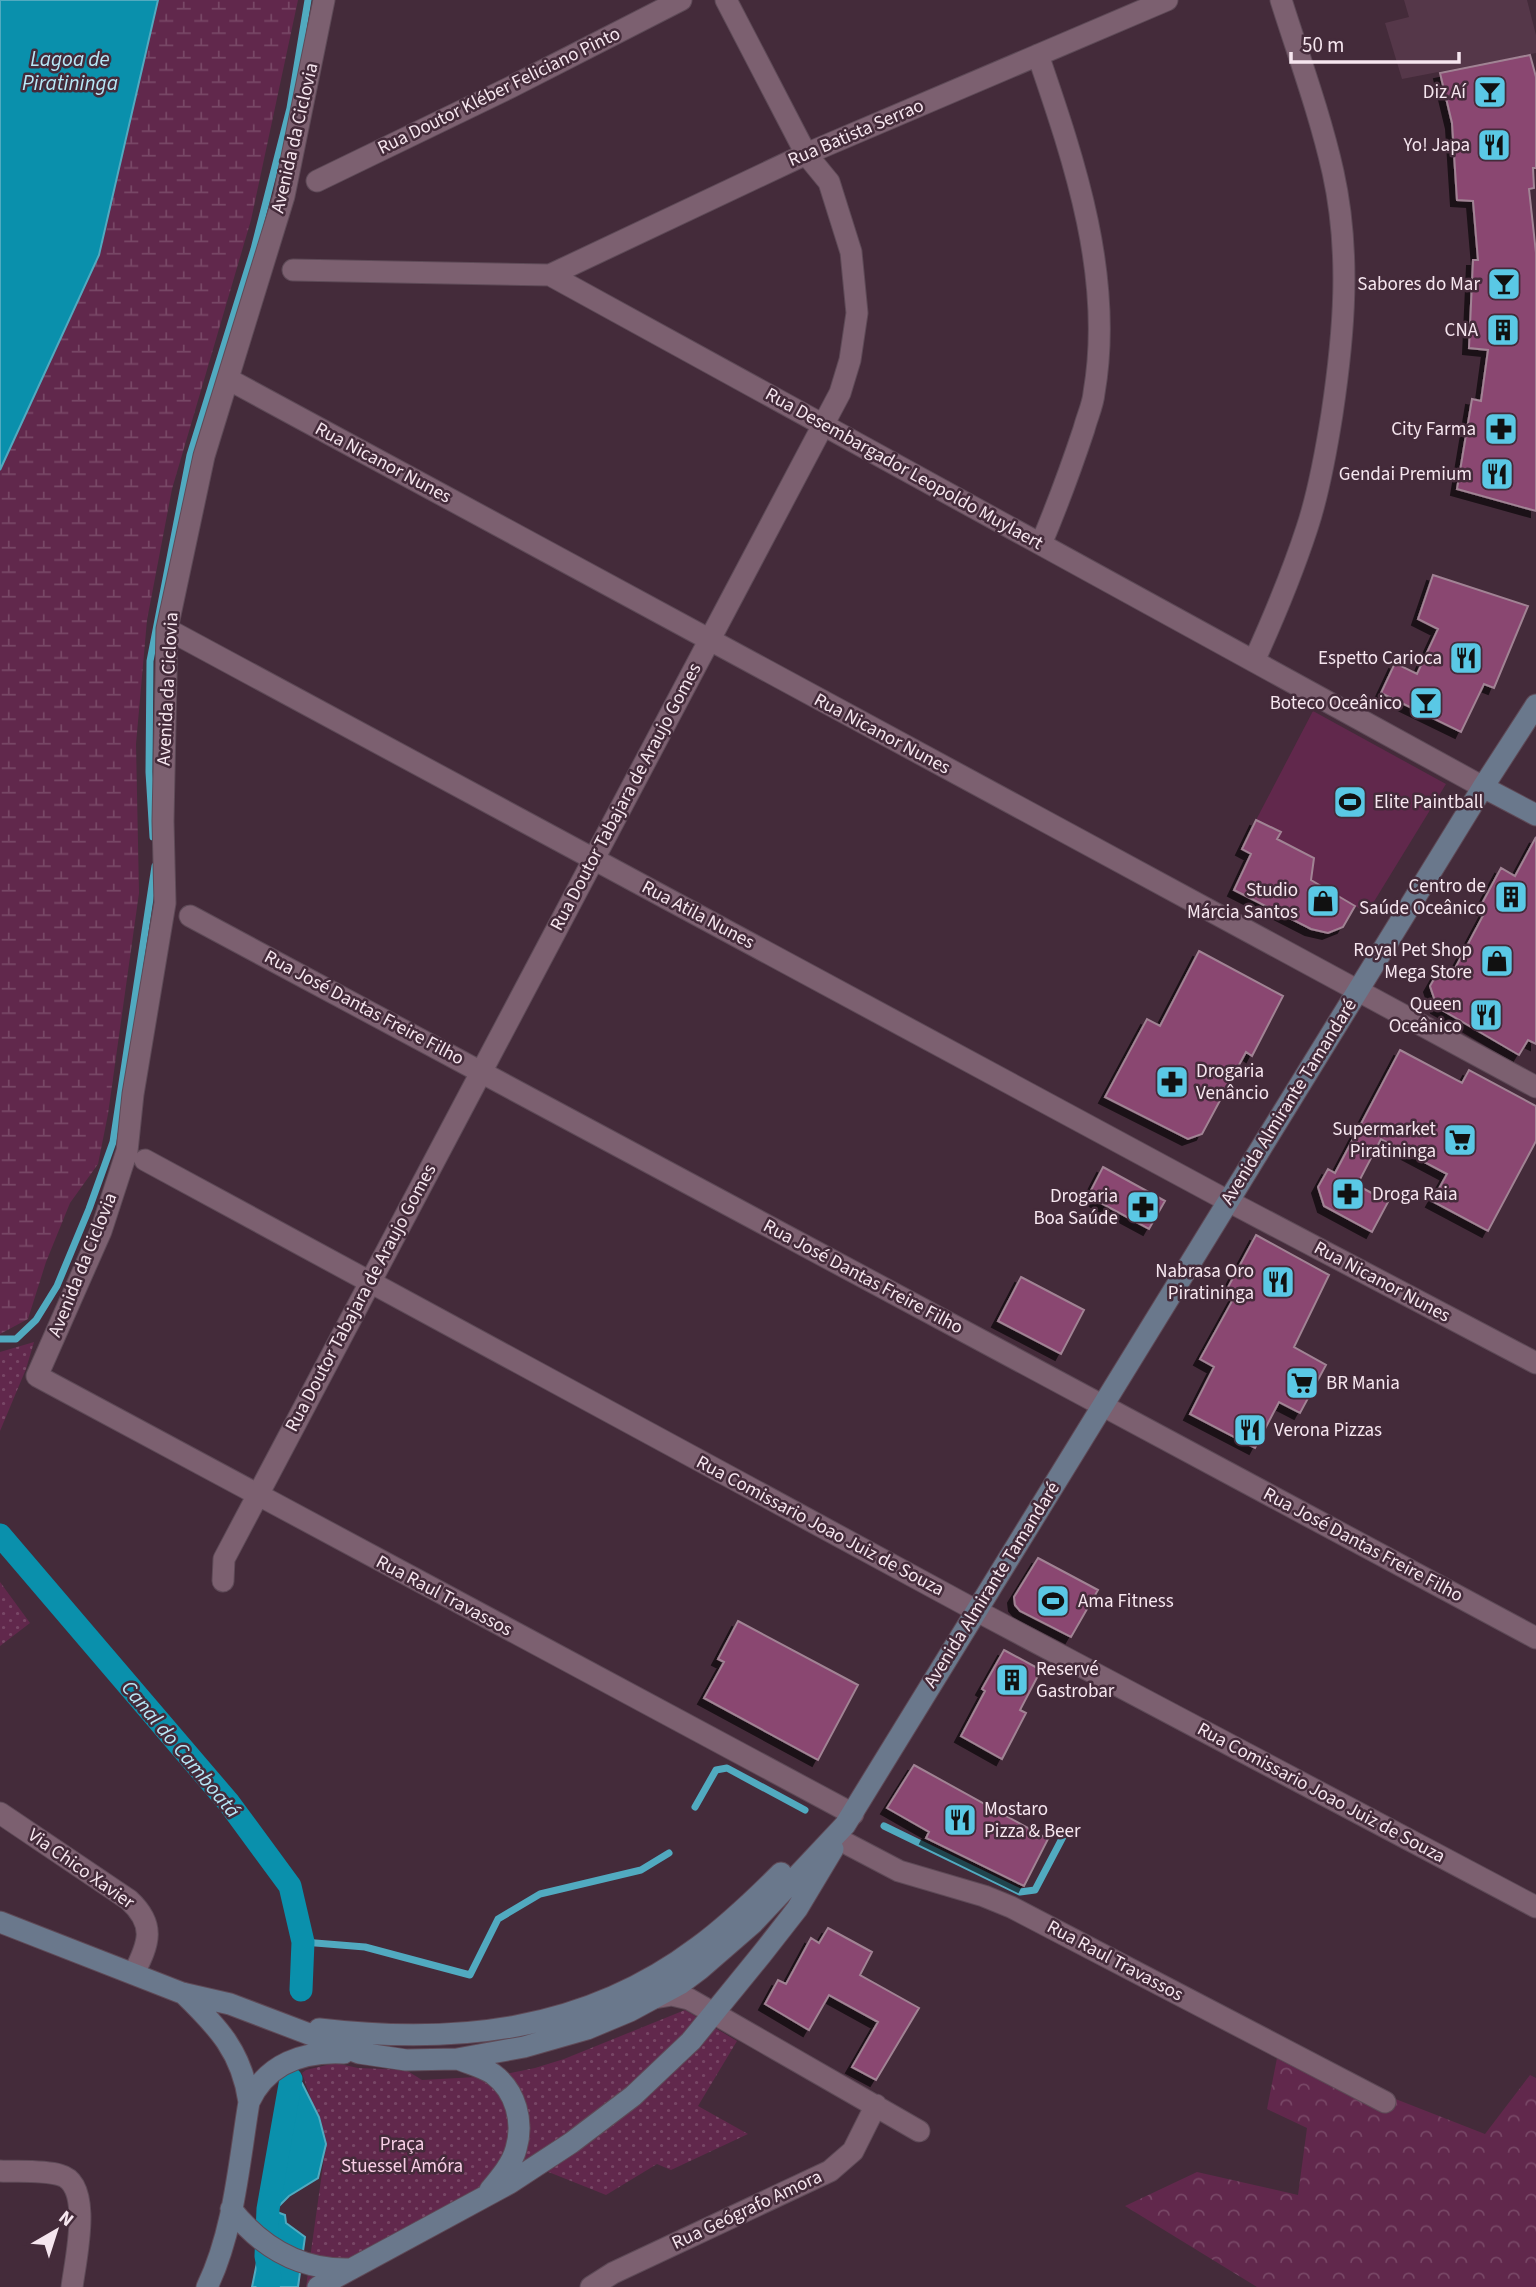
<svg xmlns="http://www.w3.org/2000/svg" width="1536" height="2287" font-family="'Source Sans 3',sans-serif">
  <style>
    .built { fill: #553749 }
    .grass { fill: url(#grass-dots) }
    .forest { fill: url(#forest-crowns) }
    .wetland { fill: url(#wetland-marsh) }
    .pitch { fill: #61284c }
    .water { fill: #0a90ac; stroke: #51aac0; stroke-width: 2 }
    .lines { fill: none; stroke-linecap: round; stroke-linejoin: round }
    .stream { stroke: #51aac0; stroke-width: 7 }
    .canal { stroke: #0a90ac; stroke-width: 23 }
    .building { fill: #8a4671; stroke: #a18394; stroke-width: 2; filter: url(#shadow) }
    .street-casing { stroke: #5e4a57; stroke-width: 23 }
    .secondary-casing { stroke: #5e4a57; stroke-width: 23 }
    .street { stroke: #7c6070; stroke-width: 21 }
    .secondary { stroke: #6a788c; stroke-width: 21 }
    .labels { text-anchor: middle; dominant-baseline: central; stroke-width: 5; stroke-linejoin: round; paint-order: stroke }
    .street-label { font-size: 19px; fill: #f6e6ef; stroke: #442b3a }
    .poi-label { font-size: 19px; fill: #f6e6ef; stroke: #442b3a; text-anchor: end }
    .park-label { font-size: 19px; fill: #f8cfe6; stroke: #442b3a }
    .water-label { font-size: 21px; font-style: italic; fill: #b7e8f7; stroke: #442b3a }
  </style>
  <defs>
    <pattern id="grass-dots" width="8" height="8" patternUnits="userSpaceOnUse" patternTransform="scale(1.75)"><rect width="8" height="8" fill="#61284c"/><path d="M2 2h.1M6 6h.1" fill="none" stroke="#784766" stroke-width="1.8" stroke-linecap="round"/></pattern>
    <pattern id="forest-crowns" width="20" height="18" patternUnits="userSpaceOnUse" patternTransform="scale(1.75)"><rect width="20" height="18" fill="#61284c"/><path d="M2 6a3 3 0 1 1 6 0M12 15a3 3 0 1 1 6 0" fill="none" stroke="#784766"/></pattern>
    <pattern id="wetland-marsh" width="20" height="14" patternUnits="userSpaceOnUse" patternTransform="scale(1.75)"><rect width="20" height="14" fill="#61284c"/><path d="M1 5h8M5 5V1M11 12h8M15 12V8" fill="none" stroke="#784766"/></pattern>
    <filter id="shadow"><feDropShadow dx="-6" dy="6" stdDeviation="0" flood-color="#0009"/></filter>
  </defs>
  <rect width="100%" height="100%" fill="#442b3a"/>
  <!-- built -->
  <path class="built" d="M1404 0H1527L1536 35V53L1402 79 1385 23 1409 17Z"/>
  <!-- grass -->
  <path class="grass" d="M34 1342 26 1369 0 1431V1352Z
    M0 1582 30 1623 0 1646Z
    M685 2010 737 2041 698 2106 748 2134 671 2170 657 2164 606 2195 536 2167 318 2287H306L326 2144 302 2073 306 2070 335 2063 358 2068 406 2070 422 2080 495 2076 535 2068 564 2059Z"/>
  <!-- forest -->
  <path class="forest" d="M1278 2053 1485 2134 1530 2075 1536 2078V2287H1257L1125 2206 1197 2172 1298 2195 1307 2128 1267 2109Z"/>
  <!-- wetland -->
  <path class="wetland" d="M158 0H298L251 220 172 489 147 620 136 744 139 893 108 1114 98 1164 70 1203 46 1262 28 1319 0 1334V470L99 255Z"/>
  <!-- pitch -->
  <path class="pitch" d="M1313 711 1446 784 1367 913 1311 880 1277 839 1280 831 1256 820Z"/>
  <!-- water -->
  <path class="water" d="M0 0H158L99 255 0 470Z
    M291 2079 302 2083 319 2117 326 2144 318 2178 289 2196 277 2208V2212L285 2215 286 2223 305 2237 298 2287H252L268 2209Z"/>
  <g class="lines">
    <!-- stream -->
    <path class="stream" d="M153 837 149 772 150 661 190 455 254 249 290 108 308 0
      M0 1339H16L36 1320 57 1286 89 1209 113 1142 155 866
      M695 1807 716 1770 727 1768 805 1810
      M884 1826 1020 1892 1035 1890 1065 1833
      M303 1942 365 1947 470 1975 498 1919 540 1894 641 1870 669 1853"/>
    <!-- canal -->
    <path class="canal" d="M0 1535 229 1803 290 1886 303 1942 301 1990
      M268 2287 270 2278 266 2256 268 2209 291 2079"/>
  </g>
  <!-- building -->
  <path class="building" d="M1530 55 1536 77V168H1533L1534 188 1529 189 1536 253V511L1457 489 1472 399 1481 401 1488 350 1469 348 1473 260H1478L1473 201 1457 200 1452 123 1440 73Z
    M1433 575 1528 606 1494 688 1484 684 1461 732 1381 693 1395 663 1417 674 1438 629 1418 619Z
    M1256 820 1281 832 1277 839 1314 858 1311 880 1355 906 1343 927 1328 933 1311 929 1234 890 1251 854 1242 849Z
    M1536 837V1044L1528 1040 1519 1055 1437 1007 1430 986 1441 967 1452 974 1486 910 1480 907 1501 868 1515 876Z
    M1199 951 1283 996 1252 1056 1246 1052 1202 1134 1188 1139 1105 1097 1147 1019 1160 1026Z
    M1400 1050 1462 1083 1469 1070 1536 1106V1141L1488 1231 1432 1201 1447 1174 1381 1139 1357 1185 1388 1202 1372 1232 1324 1206 1318 1187 1328 1169 1335 1173Z
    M1103 1167 1165 1201 1149 1229 1088 1196Z
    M1256 1235 1329 1275 1294 1347 1326 1365 1300 1413 1279 1402 1255 1448 1190 1414 1214 1367 1200 1359 1236 1294 1227 1289Z
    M1021 1277 1084 1310 1061 1354 998 1321Z
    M1038 1558 1098 1590 1071 1637 1020 1611 1015 1605 1014 1597Z
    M738 1621 858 1685 818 1760 704 1698 724 1662 718 1659Z
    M1004 1650 1041 1670 1020 1710 1026 1713 1002 1759 961 1736 985 1691 982 1689Z
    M914 1765 1048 1839 1024 1886 926 1838 929 1832 887 1808Z
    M828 1928 872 1952 860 1975 919 2008 876 2080 852 2067 878 2022 829 1995 809 2030 765 2004 778 1980 786 1984 811 1938 819 1943Z"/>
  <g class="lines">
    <defs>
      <path id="street" d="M324 0 284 196 204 456 167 629 163 821 165 903 133 1094 127 1151 101 1231 37 1376 853 1814
        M1038 55C1075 163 1114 278 1094 393 1093 405 1087 417 1084 429 1071 468 1057 506 1041 544
        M317 181 511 87 681 0
        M293 270 550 275 1483 787
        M550 275 806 154 1167 0
        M228 379 1536 1087
        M167 629 1228 1201 1536 1363
        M1254 661C1274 617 1292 574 1307 528 1319 492 1326 452 1332 414 1344 334 1351 253 1333 172 1320 114 1299 57 1281 0
        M190 916 1536 1638
        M145 1160 977 1611 1536 1907
        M223 1581 224 1559 840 393 850 360 857 313 851 252 829 182 806 154 726 0
        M0 1813 129 1900C156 1925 149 1943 134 1973
        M838 1839 899 1871 984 1896 1011 1907 1385 2102
        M654 1998 672 1995 689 1999 919 2131
        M0 2171C19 2172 42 2170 60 2175 94 2184 75 2261 72 2287
        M591 2287 613 2273 830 2171 853 2151 876 2105"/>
      <path id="secondary" d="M1483 787 1536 815
        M0 1922 182 1993 230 2004 359 2053 406 2060 457 2059 524 2047 587 2029 630 2011 680 1984 700 1969 753 1923 845 1825 1483 787 1536 705
        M183 1993C218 2027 242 2052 249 2102
        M319 2029C455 2045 585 2032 698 1947 728 1925 755 1899 781 1873
        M458 2059C470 2064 483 2067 493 2074 516 2091 524 2122 516 2149 512 2164 500 2178 490 2190
        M231 2209C261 2247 300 2270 349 2269
        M207 2287C234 2231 239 2163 249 2102 267 2063 304 2051 344 2053
        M318 2287 510 2183 571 2143 633 2096 691 2041 761 1955 797 1909 833 1849"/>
    </defs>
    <!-- street casing -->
    <use href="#street" class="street-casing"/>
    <!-- secondary casing -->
    <use href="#secondary" class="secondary-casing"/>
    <!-- street -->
    <use href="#street" class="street"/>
    <!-- secondary -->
    <use href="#secondary" class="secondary"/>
  </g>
  <!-- icons -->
  <defs>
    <symbol id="bar-square" viewBox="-11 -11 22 22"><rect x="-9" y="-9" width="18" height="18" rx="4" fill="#5ac8e5" stroke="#442b3a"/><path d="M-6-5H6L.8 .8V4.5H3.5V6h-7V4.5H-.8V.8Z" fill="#111"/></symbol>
    <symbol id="restaurant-square" viewBox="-11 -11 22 22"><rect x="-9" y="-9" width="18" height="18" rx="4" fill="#5ac8e5" stroke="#442b3a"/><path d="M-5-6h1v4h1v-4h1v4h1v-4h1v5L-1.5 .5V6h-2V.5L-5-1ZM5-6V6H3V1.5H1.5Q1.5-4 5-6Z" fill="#111"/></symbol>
    <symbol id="building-square" viewBox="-11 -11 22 22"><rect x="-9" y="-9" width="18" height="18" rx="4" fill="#5ac8e5" stroke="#442b3a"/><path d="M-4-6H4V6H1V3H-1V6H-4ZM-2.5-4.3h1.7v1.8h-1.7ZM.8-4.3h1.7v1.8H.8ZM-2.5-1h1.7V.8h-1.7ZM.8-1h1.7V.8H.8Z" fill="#111"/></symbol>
    <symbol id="pharmacy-square" viewBox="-11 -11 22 22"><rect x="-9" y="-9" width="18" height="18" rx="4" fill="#5ac8e5" stroke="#442b3a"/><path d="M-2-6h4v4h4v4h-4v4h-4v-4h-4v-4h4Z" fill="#111"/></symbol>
    <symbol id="stadium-square" viewBox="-11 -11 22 22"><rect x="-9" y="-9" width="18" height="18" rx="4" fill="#5ac8e5" stroke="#442b3a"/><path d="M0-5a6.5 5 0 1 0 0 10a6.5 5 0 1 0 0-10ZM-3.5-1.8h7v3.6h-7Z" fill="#111"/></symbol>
    <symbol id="shop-square" viewBox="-11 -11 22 22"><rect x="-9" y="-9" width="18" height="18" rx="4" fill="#5ac8e5" stroke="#442b3a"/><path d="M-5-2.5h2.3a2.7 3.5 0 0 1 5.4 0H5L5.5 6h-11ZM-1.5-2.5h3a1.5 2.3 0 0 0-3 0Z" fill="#111"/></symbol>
    <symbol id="supermarket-square" viewBox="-11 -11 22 22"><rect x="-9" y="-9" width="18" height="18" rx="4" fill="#5ac8e5" stroke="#442b3a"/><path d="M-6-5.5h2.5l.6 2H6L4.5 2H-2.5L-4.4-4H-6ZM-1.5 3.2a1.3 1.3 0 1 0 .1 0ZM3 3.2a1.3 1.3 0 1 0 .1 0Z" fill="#111"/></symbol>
  </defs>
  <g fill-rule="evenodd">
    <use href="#bar-square" x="1471" y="73" width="38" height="38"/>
    <use href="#restaurant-square" x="1475" y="126" width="38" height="38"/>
    <use href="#bar-square" x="1485" y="265" width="38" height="38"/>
    <use href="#building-square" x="1484" y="311" width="38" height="38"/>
    <use href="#pharmacy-square" x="1482" y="410" width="38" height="38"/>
    <use href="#restaurant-square" x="1478" y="455" width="38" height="38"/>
    <use href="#restaurant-square" x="1447" y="639" width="38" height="38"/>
    <use href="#bar-square" x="1407" y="684" width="38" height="38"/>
    <use href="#stadium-square" x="1331" y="783" width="38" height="38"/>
    <use href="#building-square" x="1492" y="878" width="38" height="38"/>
    <use href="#shop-square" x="1304" y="882" width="38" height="38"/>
    <use href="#shop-square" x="1478" y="942" width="38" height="38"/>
    <use href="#restaurant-square" x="1467" y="996" width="38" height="38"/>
    <use href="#pharmacy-square" x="1153" y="1063" width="38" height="38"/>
    <use href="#supermarket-square" x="1441" y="1121" width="38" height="38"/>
    <use href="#pharmacy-square" x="1329" y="1175" width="38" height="38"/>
    <use href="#pharmacy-square" x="1124" y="1188" width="38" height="38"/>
    <use href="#restaurant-square" x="1259" y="1263" width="38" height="38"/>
    <use href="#supermarket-square" x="1283" y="1364" width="38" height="38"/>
    <use href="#restaurant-square" x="1231" y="1411" width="38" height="38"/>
    <use href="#stadium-square" x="1034" y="1582" width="38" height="38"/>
    <use href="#building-square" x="993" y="1661" width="38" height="38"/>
    <use href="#restaurant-square" x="941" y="1801" width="38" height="38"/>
  </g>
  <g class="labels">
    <!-- street labels -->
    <g class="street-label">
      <text transform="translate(499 91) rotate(-26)">Rua Doutor Kléber Feliciano Pinto</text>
      <text transform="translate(856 133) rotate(-23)">Rua Batista Serrao</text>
      <text transform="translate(295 138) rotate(-77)">Avenida da Ciclovia</text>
      <text transform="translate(383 463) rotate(28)">Rua Nicanor Nunes</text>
      <text transform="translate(904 469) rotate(29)">Rua Desembargador Leopoldo Muylaert</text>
      <text transform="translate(168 689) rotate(-87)">Avenida da Ciclovia</text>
      <text transform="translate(882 734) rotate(28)">Rua Nicanor Nunes</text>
      <text transform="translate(626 797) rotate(-62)">Rua Doutor Tabajara de Araujo Gomes</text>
      <text transform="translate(698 915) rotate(28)">Rua Atila Nunes</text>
      <text transform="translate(364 1008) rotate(28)">Rua José Dantas Freire Filho</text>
      <text transform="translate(1289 1102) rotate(-58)">Avenida Almirante Tamandaré</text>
      <text transform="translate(83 1265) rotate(-68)">Avenida da Ciclovia</text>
      <text transform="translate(863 1277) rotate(28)">Rua José Dantas Freire Filho</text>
      <text transform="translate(1382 1282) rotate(28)">Rua Nicanor Nunes</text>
      <text transform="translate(361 1298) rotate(-62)">Rua Doutor Tabajara de Araujo Gomes</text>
      <text transform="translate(820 1526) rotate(28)">Rua Comissario Joao Juiz de Souza</text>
      <text transform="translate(1363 1545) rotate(28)">Rua José Dantas Freire Filho</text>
      <text transform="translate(992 1585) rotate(-58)">Avenida Almirante Tamandaré</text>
      <text transform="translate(444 1596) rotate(28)">Rua Raul Travassos</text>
      <text transform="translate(1321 1793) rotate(28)">Rua Comissario Joao Juiz de Souza</text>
      <text transform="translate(81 1869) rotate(35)">Via Chico Xavier</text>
      <text transform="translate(1115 1961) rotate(28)">Rua Raul Travassos</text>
      <text transform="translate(747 2210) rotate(-25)">Rua Geógrafo Amora</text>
    </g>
    <!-- poi labels -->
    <g class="poi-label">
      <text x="1466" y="92">Diz Aí</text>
      <text x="1470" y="145">Yo! Japa</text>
      <text x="1480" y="284">Sabores do Mar</text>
      <text x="1478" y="330">CNA</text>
      <text x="1476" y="429">City Farma</text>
      <text x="1472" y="474">Gendai Premium</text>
      <text x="1442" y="658">Espetto Carioca</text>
      <text x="1402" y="703">Boteco Oceânico</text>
      <text x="1374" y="802" text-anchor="start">Elite Paintball</text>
      <text x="1486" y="886">Centro de<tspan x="1486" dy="22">Saúde Oceânico</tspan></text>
      <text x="1298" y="890">Studio<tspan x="1298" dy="22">Márcia Santos</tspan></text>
      <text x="1472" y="950">Royal Pet Shop<tspan x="1472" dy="22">Mega Store</tspan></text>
      <text x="1462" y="1004">Queen<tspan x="1462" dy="22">Oceânico</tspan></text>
      <text x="1196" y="1071" text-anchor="start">Drogaria<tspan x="1196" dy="22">Venâncio</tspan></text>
      <text x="1436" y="1129">Supermarket<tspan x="1436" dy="22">Piratininga</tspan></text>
      <text x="1372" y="1194" text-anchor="start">Droga Raia</text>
      <text x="1118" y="1196">Drogaria<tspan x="1118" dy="22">Boa Saúde</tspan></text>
      <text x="1254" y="1271">Nabrasa Oro<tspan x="1254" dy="22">Piratininga</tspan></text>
      <text x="1326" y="1383" text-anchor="start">BR Mania</text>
      <text x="1274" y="1430" text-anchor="start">Verona Pizzas</text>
      <text x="1078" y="1601" text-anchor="start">Ama Fitness</text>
      <text x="1036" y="1669" text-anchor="start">Reservé<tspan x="1036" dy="22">Gastrobar</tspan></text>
      <text x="984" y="1809" text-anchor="start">Mostaro<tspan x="984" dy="22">Pizza &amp; Beer</tspan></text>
    </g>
    <!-- park labels -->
    <g class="park-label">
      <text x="402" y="2144">Praça<tspan x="402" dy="22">Stuessel Amóra</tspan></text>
    </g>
    <!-- water labels -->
    <g class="water-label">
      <text x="70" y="59">Lagoa de<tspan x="70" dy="24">Piratininga</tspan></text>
      <text transform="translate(181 1749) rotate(50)">Canal do Camboatá</text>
    </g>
  </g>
  <!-- north arrow -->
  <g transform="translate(56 2231) rotate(39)" stroke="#442b3a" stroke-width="5" paint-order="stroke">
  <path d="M0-5L12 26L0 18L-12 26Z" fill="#f6e6ef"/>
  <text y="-10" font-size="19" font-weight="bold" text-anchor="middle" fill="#f6e6ef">N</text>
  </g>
  <!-- scale -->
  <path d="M1291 52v10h168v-10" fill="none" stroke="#f6e6ef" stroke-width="3.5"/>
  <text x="1302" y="52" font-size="21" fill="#f6e6ef" stroke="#442b3a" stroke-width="5" paint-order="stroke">50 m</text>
</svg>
